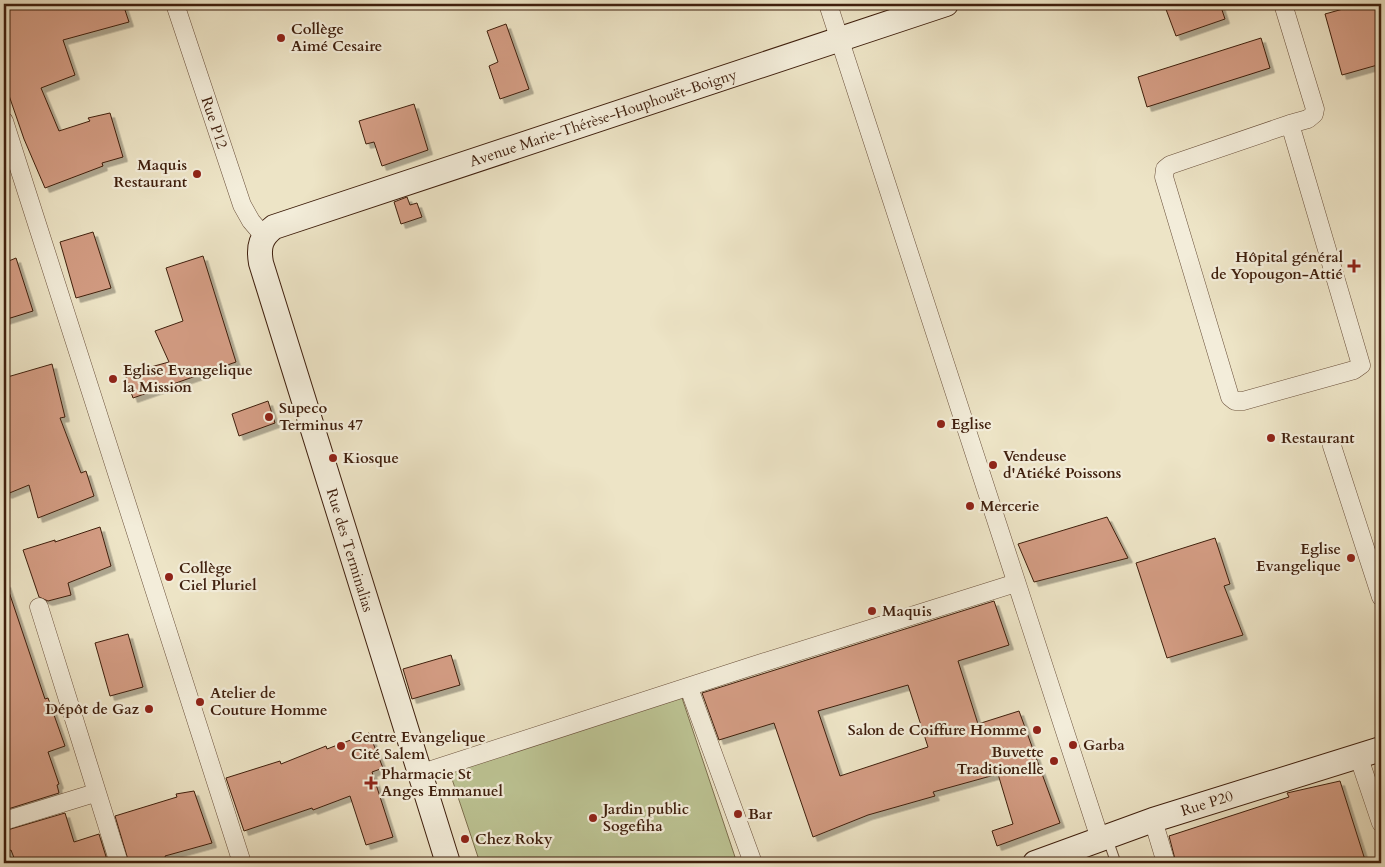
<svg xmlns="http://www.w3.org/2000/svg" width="1385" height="867" font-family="Cardo,serif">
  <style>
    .green { fill: #bcc393; stroke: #7e7150 }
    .building { fill: #d39c83; stroke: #3f1f0d; fill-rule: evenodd; filter: url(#shadow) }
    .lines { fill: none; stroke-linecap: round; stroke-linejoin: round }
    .lane-casing { stroke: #6a503b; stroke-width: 11 }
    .street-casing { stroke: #6a503b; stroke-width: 19 }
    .secondary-casing { stroke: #3f1f0d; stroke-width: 26 }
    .lane { stroke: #f3edda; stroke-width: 9 }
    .street { stroke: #f3edda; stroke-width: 18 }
    .secondary { stroke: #f3edda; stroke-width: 24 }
    .poi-dot { fill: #8f2418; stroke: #f3edda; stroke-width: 2 }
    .labels { text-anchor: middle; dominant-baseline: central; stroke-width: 4.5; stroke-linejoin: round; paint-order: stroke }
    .poi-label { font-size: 15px; font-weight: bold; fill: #3f1f0d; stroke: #f3edda; text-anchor: start }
    .street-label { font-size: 15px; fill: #3f1f0d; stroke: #f3edda }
  </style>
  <defs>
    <filter id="shadow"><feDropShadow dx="4.5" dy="4.5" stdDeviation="0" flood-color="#0004"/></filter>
  </defs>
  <rect width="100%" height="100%" fill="#ede4c6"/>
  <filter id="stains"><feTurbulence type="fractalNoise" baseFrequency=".004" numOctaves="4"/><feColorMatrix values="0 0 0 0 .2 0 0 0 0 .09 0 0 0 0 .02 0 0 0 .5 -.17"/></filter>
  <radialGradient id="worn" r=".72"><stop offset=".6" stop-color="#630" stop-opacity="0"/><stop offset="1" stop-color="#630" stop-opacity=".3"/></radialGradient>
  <!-- green -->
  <path class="green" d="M681 695 737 863H480L450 773Z"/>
  <!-- building -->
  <path class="building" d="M4 4H123L129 22 63 40 75 75 41 88 59 131 90 121 88 118 110 113 123 157 102 163 103 166 45 188 24 139 4 81Z
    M1164 4H1220L1225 19 1176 36Z
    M1361 4H1381V64L1342 75 1325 14Z
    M506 24 529 89 500 99 489 66 498 62 487 31Z
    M1261 38 1270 68 1147 107 1138 77Z
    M414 104 428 150 382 166 374 142 366 144 359 121Z
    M407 197 410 205 417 203 422 217 401 224 394 202Z
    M93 232 111 288 76 298 60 242Z
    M203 256 236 362 133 398 125 374 169 362 155 331 183 321 166 268Z
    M16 258 33 311 4 320V263Z
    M52 364 65 417 60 418 81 473 86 471 94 496 38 518 29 485 7 494 4 485V378Z
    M268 401 275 423 239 436 232 414Z
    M1107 517 1128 558 1034 582 1018 544Z
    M100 527 111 566 68 583 71 595 48 601 39 597 23 550 55 540V542Z
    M1215 538 1230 584 1224 586 1243 635 1167 658 1136 563Z
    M4 583H6L45 699 48 698 65 746 48 752 59 784 57 785 59 793 8 809 4 793Z
    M994 601 1009 645 958 661 978 724 1019 711 1060 823 997 846 992 831 1013 824 998 774 933 792 935 796 868 815 813 837 774 723 719 740 702 693ZM908 685 928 747 840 776 818 711Z
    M128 634 143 687 110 696 95 643Z
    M451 655 460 685 412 699 403 669Z
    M369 733 383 768 372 772 393 837 366 845 350 796 313 810 312 808 244 831 226 778 280 761 281 764 326 746 327 749Z
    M1340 781 1366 863H1176L1169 836 1289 797 1287 793Z
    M194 791 212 843 165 856 167 863H129L115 816 177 797 176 794Z
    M65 813 74 842 99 834 108 863H16L11 850 4 853V831Z"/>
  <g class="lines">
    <defs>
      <path id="lane" d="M1107 837 1116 863"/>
      <g id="street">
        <path id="s1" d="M175 4 242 205 251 221 263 235"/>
        <path d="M828 4 1100 839"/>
        <path d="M1283 4 1315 109 1314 114 1308 119 1290 124 1170 165 1165 169 1164 177 1230 397 1235 401H1243L1354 370 1361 365 1290 124"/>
        <path d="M4 121 242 863"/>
        <path d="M1332 446 1381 597"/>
        <path d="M39 607 119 863"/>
        <path d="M689 688 753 863"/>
        <path d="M1358 755 1381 823"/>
        <path d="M419 774 749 667 1016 583"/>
        <path d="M1153 820 1166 863"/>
        <path d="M4 821 95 793"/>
      </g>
      <g id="secondary">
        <path id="s2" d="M448 863 261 263C258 246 261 237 274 227L946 4"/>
        <path id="s3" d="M1035 863 1153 820 1381 749"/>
      </g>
    </defs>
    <!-- lane casing -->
    <use href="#lane" class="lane-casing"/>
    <!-- street casing -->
    <use href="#street" class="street-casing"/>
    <!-- secondary casing -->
    <use href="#secondary" class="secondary-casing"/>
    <!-- lane -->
    <use href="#lane" class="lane"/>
    <!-- street -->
    <use href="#street" class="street"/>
    <!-- secondary -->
    <use href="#secondary" class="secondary"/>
  </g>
  <!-- markers -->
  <g class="poi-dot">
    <circle cx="281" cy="38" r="5"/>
    <circle cx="197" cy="174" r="5"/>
    <path d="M1351.5 258.5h5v5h5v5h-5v5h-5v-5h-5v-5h5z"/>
    <circle cx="113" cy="379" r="5"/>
    <circle cx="269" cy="417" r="5"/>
    <circle cx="941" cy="424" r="5"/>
    <circle cx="1271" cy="438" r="5"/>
    <circle cx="333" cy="458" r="5"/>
    <circle cx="993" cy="465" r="5"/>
    <circle cx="970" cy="506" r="5"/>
    <circle cx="1351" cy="558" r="5"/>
    <circle cx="169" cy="577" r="5"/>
    <circle cx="872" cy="611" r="5"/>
    <circle cx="200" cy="702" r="5"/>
    <circle cx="149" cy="709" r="5"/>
    <circle cx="1037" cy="730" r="5"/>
    <circle cx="1073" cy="745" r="5"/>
    <circle cx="341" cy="746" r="5"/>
    <circle cx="1054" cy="761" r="5"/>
    <path d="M368.5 775.5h5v5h5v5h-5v5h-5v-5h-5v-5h5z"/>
    <circle cx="738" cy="814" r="5"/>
    <circle cx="593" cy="818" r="5"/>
    <circle cx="465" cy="839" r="5"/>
  </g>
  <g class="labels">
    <!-- poi labels -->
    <g class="poi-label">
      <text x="291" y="29">Collège<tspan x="291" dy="17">Aimé Cesaire</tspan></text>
      <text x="187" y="165" text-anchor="end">Maquis<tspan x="187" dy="17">Restaurant</tspan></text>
      <text x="1343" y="257" text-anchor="end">Hôpital général<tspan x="1343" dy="17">de Yopougon-Attié</tspan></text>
      <text x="123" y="370">Eglise Evangelique<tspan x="123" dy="17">la Mission</tspan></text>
      <text x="279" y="408">Supeco<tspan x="279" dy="17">Terminus 47</tspan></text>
      <text x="951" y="424">Eglise</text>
      <text x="1281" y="438">Restaurant</text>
      <text x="1003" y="456">Vendeuse<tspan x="1003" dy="17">d'Atiéké Poissons</tspan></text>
      <text x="343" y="458">Kiosque</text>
      <text x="980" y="506">Mercerie</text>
      <text x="1341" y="549" text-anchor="end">Eglise<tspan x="1341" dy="17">Evangelique</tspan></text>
      <text x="179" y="568">Collège<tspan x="179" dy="17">Ciel Pluriel</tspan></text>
      <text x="882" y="611">Maquis</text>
      <text x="210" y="693">Atelier de<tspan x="210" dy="17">Couture Homme</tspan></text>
      <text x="139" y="709" text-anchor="end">Dépôt de Gaz</text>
      <text x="1027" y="730" text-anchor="end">Salon de Coiffure Homme</text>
      <text x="351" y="737">Centre Evangelique<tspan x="351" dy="17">Cité Salem</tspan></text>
      <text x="1083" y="745">Garba</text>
      <text x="1044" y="752" text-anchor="end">Buvette<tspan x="1044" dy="17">Traditionelle</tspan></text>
      <text x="381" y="774">Pharmacie St<tspan x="381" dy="17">Anges Emmanuel</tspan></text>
      <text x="603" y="809">Jardin public<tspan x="603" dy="17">Sogefiha</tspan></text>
      <text x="748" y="814">Bar</text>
      <text x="475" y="839">Chez Roky</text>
    </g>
    <!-- street labels -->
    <g class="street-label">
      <text stroke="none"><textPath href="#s2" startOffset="1016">Avenue Marie-Thérèse-Houphouët-Boigny</textPath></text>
      <text stroke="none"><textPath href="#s1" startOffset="125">Rue P12</textPath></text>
      <text transform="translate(350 550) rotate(73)">Rue des Terminalias</text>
      <text stroke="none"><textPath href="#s3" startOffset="182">Rue P20</textPath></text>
    </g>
  </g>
  <!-- margin -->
  <rect width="1385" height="867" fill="none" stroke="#ede4c6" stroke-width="20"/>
  <rect x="5" y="5" width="1375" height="857" fill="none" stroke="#3f1f0d" stroke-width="2.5"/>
  <rect x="10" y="10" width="1365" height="847" fill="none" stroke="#3f1f0d"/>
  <rect width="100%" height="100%" filter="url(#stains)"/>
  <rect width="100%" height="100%" fill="url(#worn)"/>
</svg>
